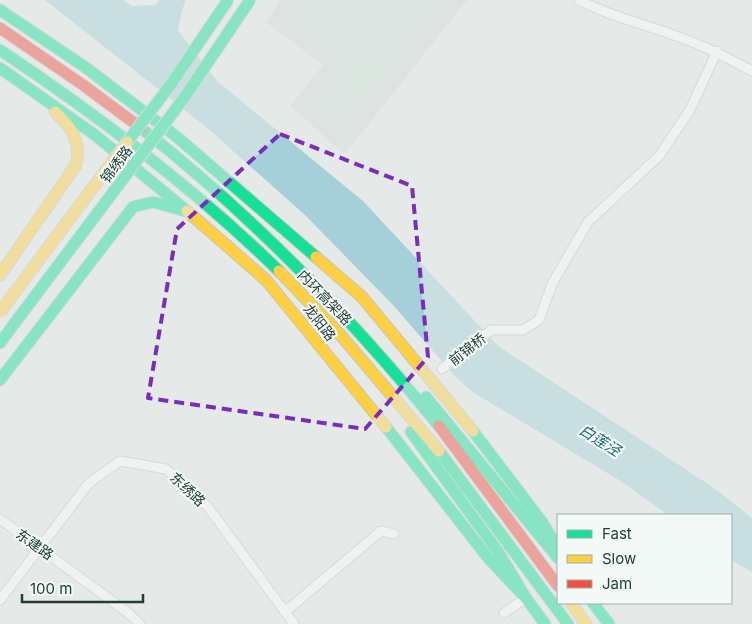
<svg xmlns="http://www.w3.org/2000/svg" width="752" height="624" font-family="Inter,'Noto Sans SC',sans-serif">
  <style>
    .built { fill: #d2dcd8 }
    .green { fill: #cde3d5 }
    .water { fill: #a5d0d9 }
    .lines { fill: none; stroke-linecap: round; stroke-linejoin: round }
    .street-casing { stroke: #c2c7c5; stroke-width: 11 }
    .fast-casing { stroke: #c0c8c5; stroke-width: 13 }
    .slow-casing { stroke: #c0c8c5; stroke-width: 13 }
    .jam-casing { stroke: #c0c8c5; stroke-width: 13 }
    .street { stroke: #fbfcfc; stroke-width: 9 }
    .fast { stroke: #16e098; stroke-width: 11 }
    .slow { stroke: #ffcf43; stroke-width: 11 }
    .jam { stroke: #f24e42; stroke-width: 11 }
    .fast-bridge-casing { stroke: #c0c8c5; stroke-width: 13; stroke-linecap: butt }
    .slow-bridge-casing { stroke: #c0c8c5; stroke-width: 13; stroke-linecap: butt }
    .fast-bridge { stroke: #16e098; stroke-width: 11 }
    .slow-bridge { stroke: #ffcf43; stroke-width: 11 }
    .marked { fill: none; stroke: #7b2cbf; stroke-width: 4; stroke-dasharray: 10 6; stroke-linejoin: round }
    .labels { text-anchor: middle; dominant-baseline: central; stroke-width: 4.5; stroke-linejoin: round; paint-order: stroke }
    .street-label { font-size: 14px; fill: #213e37; stroke: #f3f9f6 }
    .water-label { font-size: 15px; font-style: italic; fill: #1a697c; stroke: #f3f9f6 }
  </style>
  <rect width="100%" height="100%" fill="#e5eae8"/>
  <!-- built -->
  <path class="built" d="M280 0H467L345 154 290 106 323 65 266 22Z"/>
  <!-- green -->
  <path class="green" d="M362 41 394 66 358 111 326 85Z"/>
  <!-- water -->
  <path class="water" d="M45 0H123L132 6 156 5 159 0H186L182 10 178 31 218 82 363 201 498 346 714 488 752 518V572L731 560V515H668L619 480 471 391 453 374 393 305 305 215 205 126Z"/>
  <g class="lines">
    <defs>
      <path id="street" d="M579 0C611 17 645 24 679 37 705 46 728 58 752 71
        M442 369 491 330H523L539 320 552 284 588 222 659 156 690 110 717 51
        M0 519 127 612 140 624
        M0 600 89 483 120 461 166 469 208 507 294 624
        M285 612 381 531 394 534
        M504 613 526 598"/>
      <path id="fast" d="M0 10 85 67 177 137 316 257
        M0 50C99 116 194 188 279 271
        M0 68 95 135 187 211
        M141 128C253 216 350 316 439 426
        M0 343 14 324
        M0 380 133 207 153 202 185 211
        M426 397 558 558
        M386 427 489 559 526 598 545 624
        M473 431 542 522 558 548
        M411 432 499 553 526 598
        M439 451 568 624
        M593 603 609 624"/>
      <path id="slow" d="M187 211 266 280 386 427
        M316 257 362 297 473 431
        M279 271 338 332 439 451
        M0 275 76 165C82 142 71 127 55 112
        M571 603 586 624"/>
      <path id="jam" d="M0 28 83 85 141 128
        M439 426 558 586"/>
    </defs>
    <!-- street casing -->
    <use href="#street" class="street-casing"/>
    <!-- fast casing -->
    <use href="#fast" class="fast-casing"/>
    <!-- slow casing -->
    <use href="#slow" class="slow-casing"/>
    <!-- jam casing -->
    <use href="#jam" class="jam-casing"/>
    <!-- street -->
    <use href="#street" class="street"/>
    <!-- fast -->
    <use href="#fast" class="fast"/>
    <!-- slow -->
    <use href="#slow" class="slow"/>
    <!-- jam -->
    <use href="#jam" class="jam"/>
    <defs>
      <path id="fast-bridge" d="M127 142 169 87 228 0
        M14 324 184 98 250 0"/>
      <path id="slow-bridge" d="M0 312 127 142"/>
    </defs>
    <!-- fast-bridge casing -->
    <use href="#fast-bridge" class="fast-bridge-casing"/>
    <!-- slow-bridge casing -->
    <use href="#slow-bridge" class="slow-bridge-casing"/>
    <!-- fast-bridge -->
    <use href="#fast-bridge" class="fast-bridge"/>
    <!-- slow-bridge -->
    <use href="#slow-bridge" class="slow-bridge"/>
  </g>
  <!-- marked area -->
  <path d="M0 0H752V624H0ZM280 134 412 186 428 357 365 429 148 398 177 229Z" fill="#e5eae8" fill-opacity=".55" fill-rule="evenodd"/>
  <path class="marked" d="M280 134 412 186 428 357 365 429 148 398 177 229Z"/>
  <g class="labels">
    <!-- street labels -->
    <g class="street-label">
      <text transform="translate(116 164) rotate(-53)">锦绣路</text>
      <text transform="translate(325 297) rotate(46)">内环高架路</text>
      <text transform="translate(320 322) rotate(52)">龙阳路</text>
      <text transform="translate(467 349) rotate(-38)">前锦桥</text>
      <text transform="translate(188 489) rotate(43)">东绣路</text>
      <text transform="translate(35 544) rotate(35)">东建路</text>
    </g>
    <!-- water labels -->
    <g class="water-label">
      <text transform="translate(600 440) rotate(32)">白莲泾</text>
    </g>
  </g>
  <!-- legend -->
  <rect x="557" y="514" width="175" height="90" fill="#f3f9f6" stroke="#9faeaa"/>
  <rect x="567" y="530" width="25" height="8" fill="#16e098" stroke="#9faeaa"/>
  <text x="602" y="539" font-size="15" fill="#213e37">Fast</text>
  <rect x="567" y="555" width="25" height="8" fill="#ffcf43" stroke="#9faeaa"/>
  <text x="602" y="564" font-size="15" fill="#213e37">Slow</text>
  <rect x="567" y="580" width="25" height="8" fill="#f24e42" stroke="#9faeaa"/>
  <text x="602" y="589" font-size="15" fill="#213e37">Jam</text>
  <!-- scale -->
  <path d="M22 594v8h121v-8" fill="none" stroke="#213e37" stroke-width="2.5"/>
  <text x="30" y="594" font-size="15" fill="#213e37" stroke="#f3f9f6" stroke-width="4" paint-order="stroke">100 m</text>
</svg>
